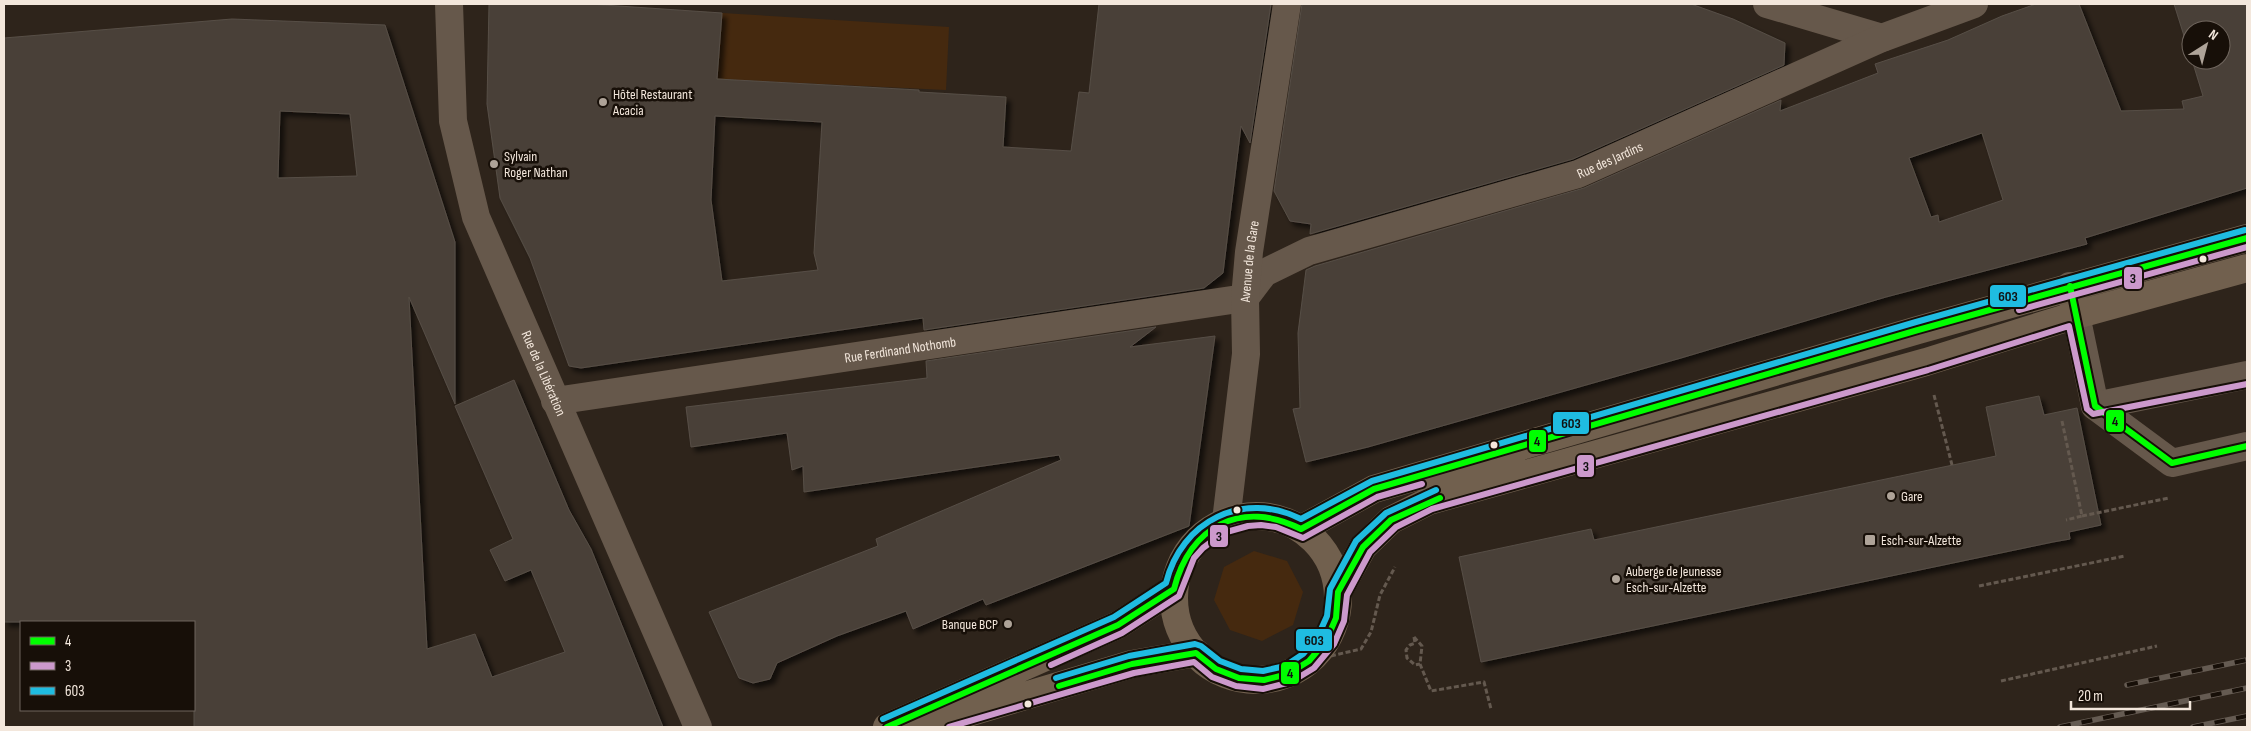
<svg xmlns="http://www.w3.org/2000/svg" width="2251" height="731" font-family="'Sofia Sans Condensed',sans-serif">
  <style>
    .green { fill: #45290f }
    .building { fill: #494139; stroke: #574e46; fill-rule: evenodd; filter: url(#shadow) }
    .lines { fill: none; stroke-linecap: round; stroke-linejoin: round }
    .path { stroke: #64594f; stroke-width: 3; stroke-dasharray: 5 2.5; stroke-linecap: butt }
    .minor { stroke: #66584b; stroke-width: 28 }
    .major { stroke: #71604e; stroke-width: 28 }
    .rail-casing { stroke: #655b52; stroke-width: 5.5 }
    .rail { stroke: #170f08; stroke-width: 4; stroke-dasharray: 11; stroke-linecap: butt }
    .bus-1-casing { stroke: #170f08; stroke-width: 10 }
    .bus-2-casing { stroke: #170f08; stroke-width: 10 }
    .bus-3-casing { stroke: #170f08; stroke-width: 10 }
    .bus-1 { stroke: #0f0; stroke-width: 6 }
    .bus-2 { stroke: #c9c; stroke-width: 6 }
    .bus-3 { stroke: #1fbce1; stroke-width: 6 }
    .poi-dot { fill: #aea398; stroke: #170f08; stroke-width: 2 }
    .bus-dot { fill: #f3e7dc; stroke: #170f08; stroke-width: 2 }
    .labels { text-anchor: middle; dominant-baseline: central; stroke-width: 5; stroke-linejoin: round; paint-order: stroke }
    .poi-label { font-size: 14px; fill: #f3e7dc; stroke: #170f08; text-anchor: start }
    .street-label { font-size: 14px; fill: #f3e7dc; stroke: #170f08 }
    .line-badge { stroke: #170f08; stroke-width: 2 }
    .pale-badge-label { font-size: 14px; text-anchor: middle; font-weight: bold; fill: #111 }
  </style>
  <defs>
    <filter id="shadow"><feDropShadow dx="4.5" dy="4.5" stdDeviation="2.5" flood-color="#0009"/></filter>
  </defs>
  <rect width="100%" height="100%" fill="#2e241b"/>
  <!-- green -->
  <path class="green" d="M722 13 949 27 946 90 717 79Z
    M1254 551 1287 561 1303 592 1293 625 1262 641 1230 630 1214 600 1224 567Z"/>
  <!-- building -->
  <path class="building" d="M489 4H589L722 13 717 79 919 90V92L1006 97 1003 147 1071 151 1079 92 1089 93 1099 4H1271L1250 143 1241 126 1223 273 1204 288 924 330 923 318 581 368 569 366 530 258 500 198 487 104ZM715 116 822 122 814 253 818 270 722 281 711 200Z
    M1302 4H1691L1733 19 1785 43 1784 65 1573 159 1310 234 1311 224 1290 221 1274 191Z
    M2036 4H2079L2121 111 2184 109 2182 101 2203 96 2192 60H2221V30H2191V58L2174 4H2247V188L2085 238 2087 244 1886 297 1681 358 1368 447 1306 462 1293 409 1300 408 1298 333 1306 270 1315 266 1584 188 1781 100 1780 111 1878 73 1875 64 1948 40 2002 16ZM1982 133 2003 200 1939 222 1938 215 1931 217 1909 158Z
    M232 19 385 25 455 242V404L409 297 427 649 475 634 492 677 565 652 531 570 505 581 490 550 513 539 455 406 514 380 569 510 591 549 663 727H194V622H4V38ZM280 111 350 114 357 176 278 178Z
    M1156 327 1130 347 1215 336 1189 526 986 605 983 599 913 629 906 611 837 636 777 663 770 679 753 683 739 678 709 612 878 546 876 539 1061 460 1059 455 804 492 803 466 792 470 787 433 691 447 686 407 927 378 926 361Z
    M2039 396 2044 415 2077 408 2101 525 2069 532 2070 539 2053 542 1481 662 1459 557 1591 529 1594 540 1996 456 1986 407Z"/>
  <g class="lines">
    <!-- path -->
    <path class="path" d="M1934 395 1952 465
      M2062 421 2082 516 2066 520
      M2082 516 2169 498
      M1979 586 2125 556
      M1414 637 1422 646 1420 664 1431 691 1484 682 1491 709
      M1414 637 1415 643 1410 645 1406 650 1407 658 1415 665 1420 664
      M1309 661 1361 649 1371 632 1380 595 1395 567
      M2001 681 2157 646"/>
    <!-- minor -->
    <g class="minor">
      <path id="s1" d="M449 4 453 121 476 217 698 727"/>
      <path d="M1767 4 1882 38"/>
      <path d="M2070 286 2095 406 2172 463 2247 446"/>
      <path id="s2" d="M1245 298 1264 273 1309 251 1578 174 1882 38 1974 4"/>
      <path id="s3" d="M555 401 1245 298"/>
      <path d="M2095 406 2247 375"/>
      <path id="s4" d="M1226 521 1246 354 1245 298 1249 252 1287 4"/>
    </g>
    <!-- major -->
    <path class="major" d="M1174 598a82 82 0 1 1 164 0a82 82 0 1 1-164 0Z
      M1301 529 1374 489 1918 330 2247 238
      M1338 592 1363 547 1391 520 1429 501 1926 362 2076 315 2247 268
      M931 724 1132 664 1196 653
      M887 727 1118 625 1174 589"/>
    <defs>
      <path id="rail" d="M2127 685 2247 660
        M2060 727 2247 688
        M2193 727 2247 716"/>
    </defs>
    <!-- rail casing -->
    <use href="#rail" class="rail-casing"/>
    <!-- rail -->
    <use href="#rail" class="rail"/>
    <defs>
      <path id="bus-1" d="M2070 286 2095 406 2172 463 2247 446
        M1059 686 1132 664 1196 653 1216 669 1239 678 1264 680 1288 674 1309 661 1326 641 1336 618 1338 592 1363 547 1391 520 1440 498
        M887 727 1118 625 1174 589C1190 526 1241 499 1301 529L1374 489 1918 330 2247 238"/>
      <path id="bus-2" d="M2019 310 2247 247
        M1051 665 1122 633 1179 596 1194 558 1203 548 1223 533 1248 526 1261 525 1276 527 1303 538 1377 497 1422 484
        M949 727 1134 673 1194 662 1212 677 1236 686 1263 689 1291 682 1314 668 1334 644 1344 621 1347 595 1370 552 1396 527 1432 509 1928 370 2069 326 2087 409 2093 414 2247 384"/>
      <path id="bus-3" d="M1056 678 1129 656 1195 644 1201 646 1220 661 1241 669 1263 671 1285 666 1303 654 1318 636 1327 616 1330 589 1356 541 1386 513 1436 490
        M883 719 1114 617 1166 583C1181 521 1243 490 1301 519L1372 481 1916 322 2245 230"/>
    </defs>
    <!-- bus-1 casing -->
    <use href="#bus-1" class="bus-1-casing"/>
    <!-- bus-2 casing -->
    <use href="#bus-2" class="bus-2-casing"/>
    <!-- bus-3 casing -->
    <use href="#bus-3" class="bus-3-casing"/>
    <!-- bus-1 -->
    <use href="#bus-1" class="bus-1"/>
    <!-- bus-2 -->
    <use href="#bus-2" class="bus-2"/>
    <!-- bus-3 -->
    <use href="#bus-3" class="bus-3"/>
  </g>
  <!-- markers -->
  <g class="poi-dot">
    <circle cx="603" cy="102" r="5"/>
    <circle cx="494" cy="164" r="5"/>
    <circle cx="1891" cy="496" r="5"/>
    <rect x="1864" y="534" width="12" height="12" rx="2.5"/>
    <circle cx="1616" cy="579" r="5"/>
    <circle cx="1008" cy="624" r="5"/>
  </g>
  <g class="bus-dot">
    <circle cx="2203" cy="259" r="4.5"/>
    <circle cx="1494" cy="445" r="4.5"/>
    <circle cx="1237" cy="510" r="4.5"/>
    <circle cx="1028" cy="704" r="4.5"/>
  </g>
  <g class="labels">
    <!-- poi labels -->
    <g class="poi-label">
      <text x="613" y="94">Hôtel Restaurant<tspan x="613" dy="16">Acacia</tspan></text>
      <text x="504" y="156">Sylvain<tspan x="504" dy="16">Roger Nathan</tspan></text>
      <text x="1901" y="496">Gare</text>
      <text x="1881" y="540">Esch-sur-Alzette</text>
      <text x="1626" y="571">Auberge de Jeunesse<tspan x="1626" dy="16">Esch-sur-Alzette</tspan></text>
      <text x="998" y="624" text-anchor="end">Banque BCP</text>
    </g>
    <!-- street labels -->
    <g class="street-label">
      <text stroke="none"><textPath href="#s2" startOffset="396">Rue des Jardins</textPath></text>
      <text stroke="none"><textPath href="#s4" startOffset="261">Avenue de la Gare</textPath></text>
      <text stroke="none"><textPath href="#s3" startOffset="349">Rue Ferdinand Nothomb</textPath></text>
      <text stroke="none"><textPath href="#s1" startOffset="386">Rue de la Libération</textPath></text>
    </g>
  </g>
  <g class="line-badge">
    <rect x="2123" y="266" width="20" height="24" rx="5" fill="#c9c"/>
    <rect x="1989" y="284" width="38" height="24" rx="5" fill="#1fbce1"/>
    <rect x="2105" y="409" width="20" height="24" rx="5" fill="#0f0"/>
    <rect x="1552" y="411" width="38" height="24" rx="5" fill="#1fbce1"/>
    <rect x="1528" y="429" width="19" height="24" rx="5" fill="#0f0"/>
    <rect x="1576" y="454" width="19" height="24" rx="5" fill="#c9c"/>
    <rect x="1209" y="524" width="20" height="24" rx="5" fill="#c9c"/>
    <rect x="1295" y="628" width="38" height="24" rx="5" fill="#1fbce1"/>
    <rect x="1280" y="661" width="20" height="24" rx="5" fill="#0f0"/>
  </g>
  <g class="pale-badge-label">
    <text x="2133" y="283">3</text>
    <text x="2008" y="301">603</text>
    <text x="2115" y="426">4</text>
    <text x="1571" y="428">603</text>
    <text x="1537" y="446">4</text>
    <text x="1586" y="471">3</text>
    <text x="1219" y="541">3</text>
    <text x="1314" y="645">603</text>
    <text x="1290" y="678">4</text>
  </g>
  <!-- border -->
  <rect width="2251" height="731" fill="none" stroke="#f3e7dc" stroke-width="10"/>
  <!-- legend -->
  <rect x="20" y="621" width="175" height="90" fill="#170f08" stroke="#6f655d"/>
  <rect x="30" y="637" width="25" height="8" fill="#00ff00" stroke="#6f655d"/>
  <text x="65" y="646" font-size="15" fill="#f3e7dc">4</text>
  <rect x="30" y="662" width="25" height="8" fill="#cc99cc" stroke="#6f655d"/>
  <text x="65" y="671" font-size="15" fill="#f3e7dc">3</text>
  <rect x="30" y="687" width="25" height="8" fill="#1fbce1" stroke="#6f655d"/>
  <text x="65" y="696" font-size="15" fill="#f3e7dc">603</text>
  <!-- north arrow -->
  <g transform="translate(2206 45) rotate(36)"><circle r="24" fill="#170f08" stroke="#6f655d"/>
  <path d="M0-4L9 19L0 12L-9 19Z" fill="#aea398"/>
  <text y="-8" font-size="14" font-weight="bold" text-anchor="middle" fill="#f3e7dc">N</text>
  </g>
  <!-- scale -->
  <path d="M2071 701v8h119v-8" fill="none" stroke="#f3e7dc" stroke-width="2.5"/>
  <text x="2078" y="701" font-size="15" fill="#f3e7dc" stroke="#170f08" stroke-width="4" paint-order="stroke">20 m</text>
</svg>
